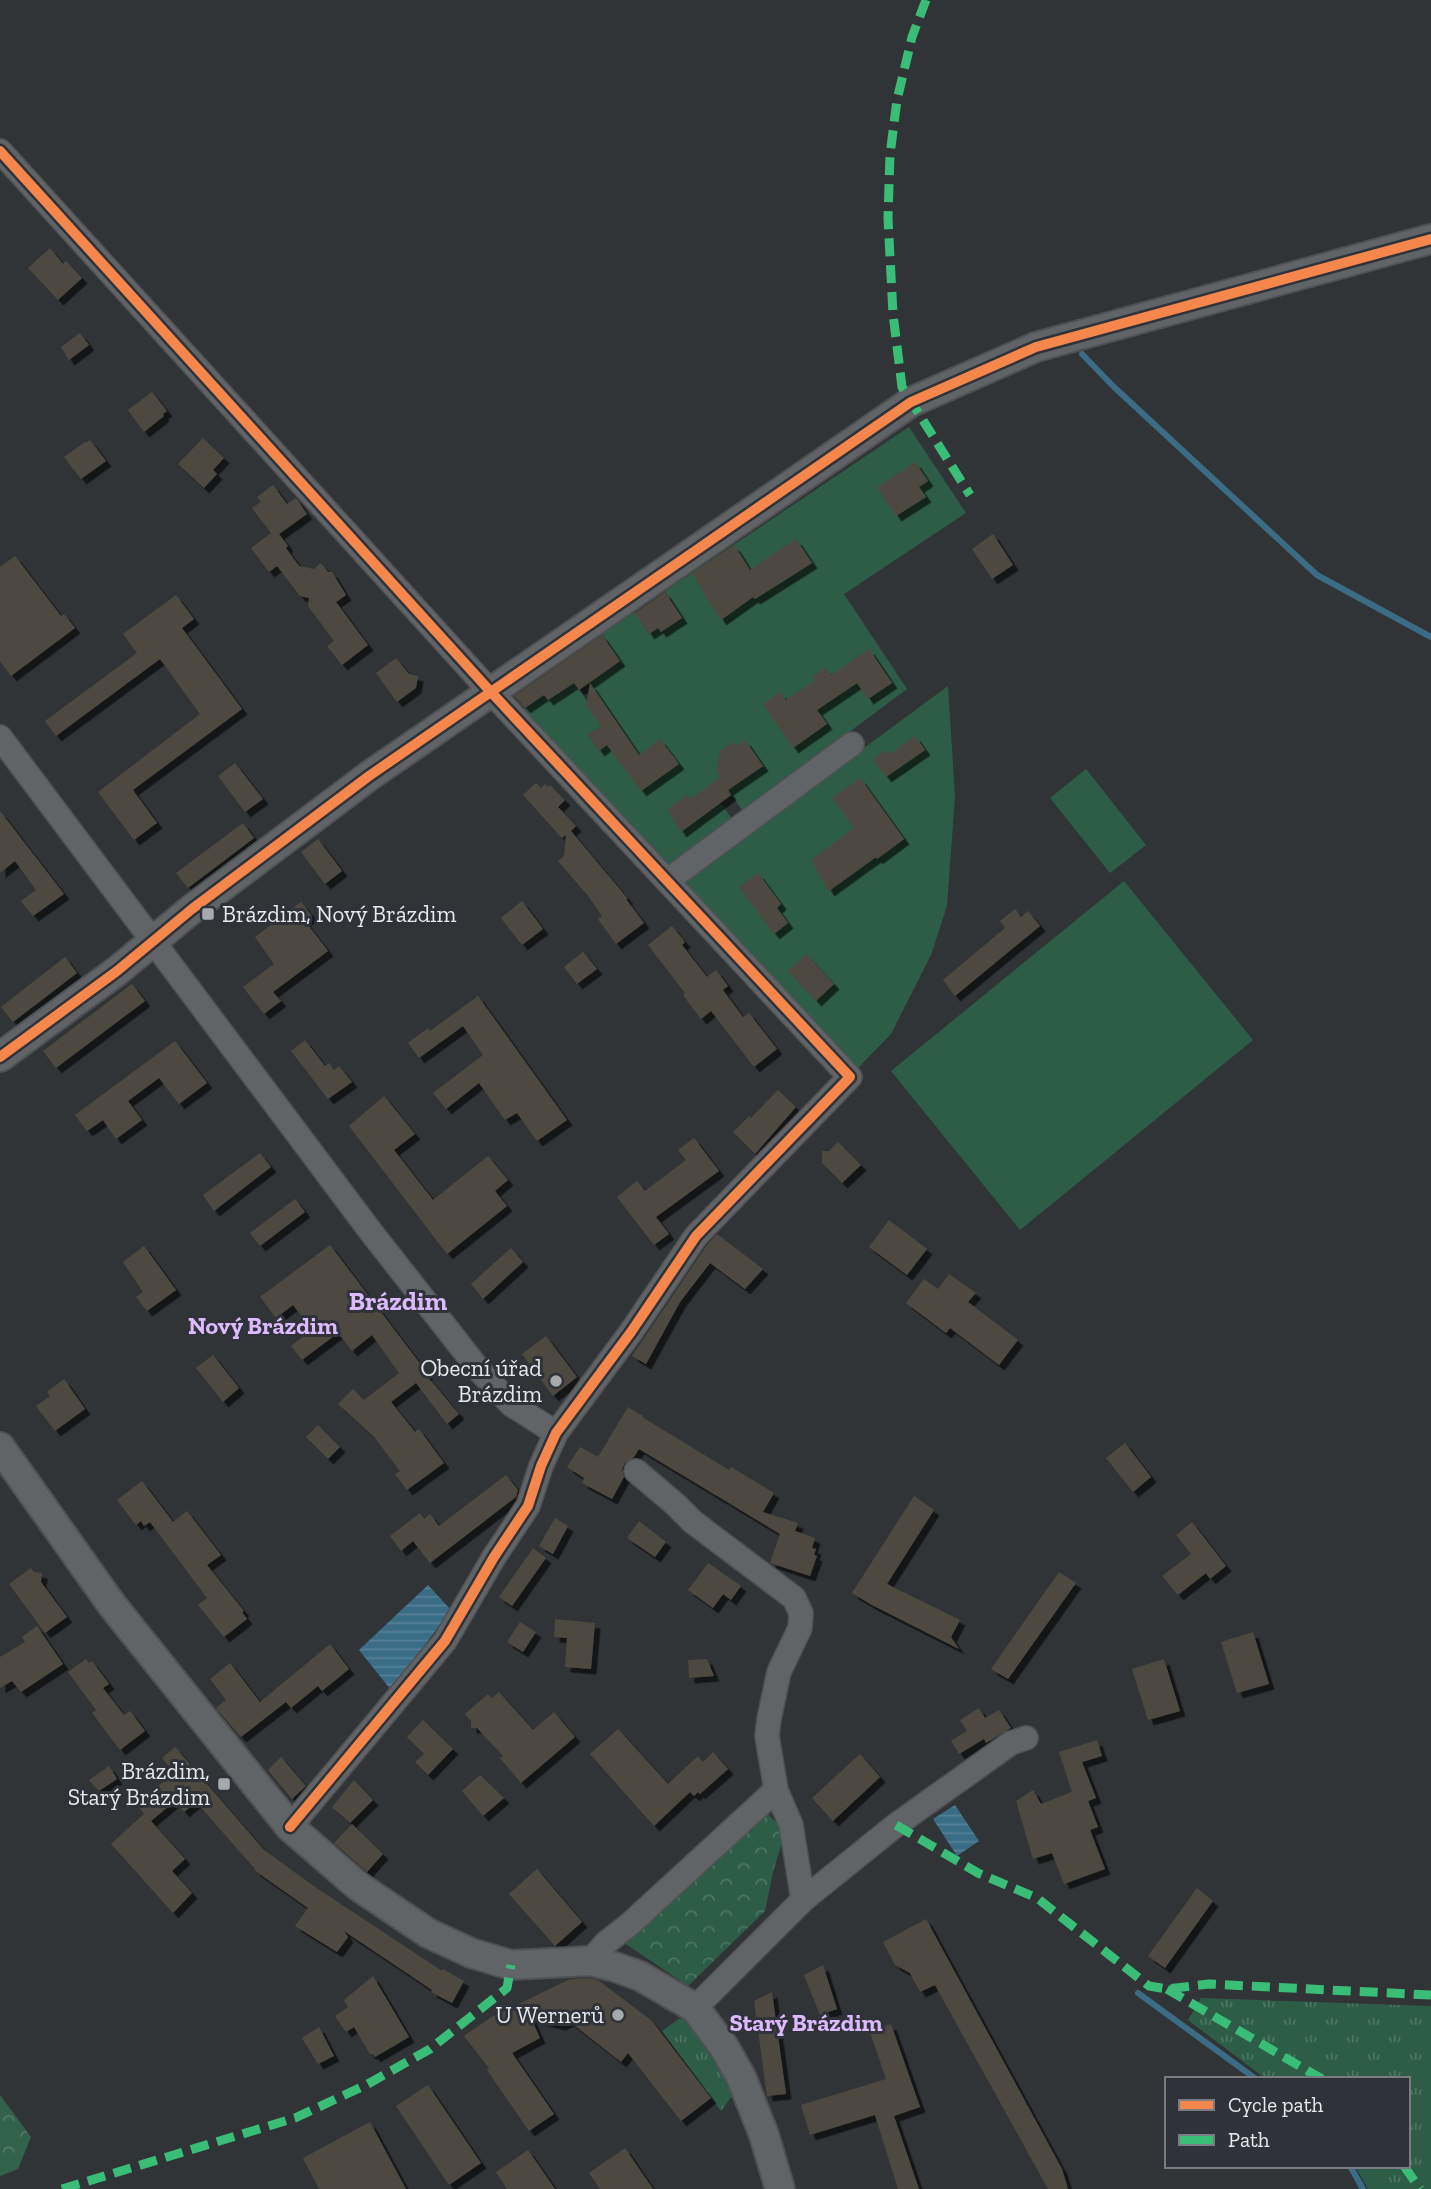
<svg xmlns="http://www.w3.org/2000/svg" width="1431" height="2189" font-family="'Zilla Slab',serif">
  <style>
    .grass { fill: url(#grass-tufts) }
    .forest { fill: url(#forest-crowns) }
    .park { fill: url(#park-crowns) }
    .garden { fill: #2e5d47 }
    .water { fill: url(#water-rules) }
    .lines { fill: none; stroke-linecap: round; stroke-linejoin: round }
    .stream { stroke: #3a6c86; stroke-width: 6 }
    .building { fill: #4e4941; filter: url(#shadow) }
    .minor-casing { stroke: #4f5154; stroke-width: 26 }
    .tertiary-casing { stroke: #4f5154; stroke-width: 32 }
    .minor { stroke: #616466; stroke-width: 23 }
    .tertiary { stroke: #616466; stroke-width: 28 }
    .quiet { stroke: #3abd76; stroke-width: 9; stroke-dasharray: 18 9; stroke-linecap: butt }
    .cycleway-casing { stroke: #2f3339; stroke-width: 15 }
    .cycleway { stroke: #f5874c; stroke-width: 10 }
    .poi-dot { fill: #a7aaad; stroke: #2f3339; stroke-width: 2.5 }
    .labels { text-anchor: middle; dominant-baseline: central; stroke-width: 6; stroke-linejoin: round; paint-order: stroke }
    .poi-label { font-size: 23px; fill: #e6e9ed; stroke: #2f3339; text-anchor: end }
    .neighbourhood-label { font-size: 24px; font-weight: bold; fill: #ddbafe; stroke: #2f3339 }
    .quarter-label { font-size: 26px; font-weight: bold; fill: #ddbafe; stroke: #2f3339 }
  </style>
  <defs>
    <pattern id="grass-tufts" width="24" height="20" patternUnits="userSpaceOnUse" patternTransform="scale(1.75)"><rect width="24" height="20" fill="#2e5d47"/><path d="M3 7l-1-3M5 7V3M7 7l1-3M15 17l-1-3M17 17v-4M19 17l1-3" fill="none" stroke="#4c7462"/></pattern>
    <pattern id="forest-crowns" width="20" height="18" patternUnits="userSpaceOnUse" patternTransform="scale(1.75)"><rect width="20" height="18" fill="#33624b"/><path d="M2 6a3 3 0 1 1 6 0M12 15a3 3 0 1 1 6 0" fill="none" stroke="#517865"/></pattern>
    <pattern id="park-crowns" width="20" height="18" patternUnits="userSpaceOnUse" patternTransform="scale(1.75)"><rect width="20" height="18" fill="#2e5d47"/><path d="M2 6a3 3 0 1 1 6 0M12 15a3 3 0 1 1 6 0" fill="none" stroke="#4c7462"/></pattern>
    <pattern id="water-rules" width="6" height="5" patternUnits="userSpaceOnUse" patternTransform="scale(1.75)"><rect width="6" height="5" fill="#3a6c86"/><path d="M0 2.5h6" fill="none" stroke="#568197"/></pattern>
    <filter id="shadow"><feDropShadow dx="5.5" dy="5.5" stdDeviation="0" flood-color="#0009"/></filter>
  </defs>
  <rect width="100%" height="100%" fill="#313437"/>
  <!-- grass -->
  <path class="grass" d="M1201 1998 1431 2006V2189H1368L1355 2166H1408V2079H1266L1188 2020Z
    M680 2018C708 2029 720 2067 735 2092L721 2111 662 2031Z"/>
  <!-- forest -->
  <path class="forest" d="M0 2095 31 2137 18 2169 0 2176Z"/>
  <!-- park -->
  <path class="park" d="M767 1813 785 1832 773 1872 765 1911 688 1986 623 1942Z"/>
  <!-- garden -->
  <path class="garden" d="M909 427 966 513 844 594 907 689 743 811 732 796 721 803 732 819 668 868 523 710 544 695 548 700 574 683 604 724 588 735 599 751 624 734 589 682 620 661 602 634 635 612 649 634 658 628 661 632 682 618 665 591Z
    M948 686 955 796 947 906 931 955 891 1034 858 1068 684 881Z
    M1086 769 1146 845 1110 873 1050 798Z
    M1124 881 1253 1040 1020 1230 891 1071Z"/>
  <!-- water -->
  <path class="water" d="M428 1585 451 1610 391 1690 359 1650Z
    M955 1805 979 1841 957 1856 933 1819Z"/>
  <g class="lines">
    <!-- stream -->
    <path class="stream" d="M1082 354 1114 387 1317 575 1431 637
      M1138 1993 1256 2079
      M1350 2166 1363 2189"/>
  </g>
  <!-- building -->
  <path class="building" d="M50 248 63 264 66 261 82 278 58 300 28 268Z
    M80 333 89 345 69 360 61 347Z
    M152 392 167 411 163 414 164 416 144 432 128 410Z
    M203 438 224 458 213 470 217 474 204 488 178 464Z
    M90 440 106 461 81 479 64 457 85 442 86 443Z
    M915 462 928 481 919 487 926 497 896 516 877 488Z
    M273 485 287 504 296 498 307 514 279 534 288 546 286 548 299 566 314 569 321 563 328 572H332L346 595 336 602 368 645 342 665 327 646 334 641 308 606 309 598 300 596 277 566 269 572 251 548 271 533 252 508 261 502 257 497Z
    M993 534 1013 565 992 579 972 549Z
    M796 539 812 563 755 599 753 597 721 620 692 574 734 545 750 570Z
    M15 556 61 616 64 614 75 628 11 676 0 661V567Z
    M665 592 682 618 661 632 658 628 649 634 635 613Z
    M176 595 194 619 182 628 242 709 133 790 157 823 134 840 98 792 200 714 160 659 56 736 45 721 137 653 123 634Z
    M602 635 620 661 579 690 574 683 548 700 544 695 525 708 514 696Z
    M869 649 892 683 868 699 857 683 817 710 827 724 793 748 763 704 780 692 786 700 815 680 813 676 826 668 831 675Z
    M396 658 409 674 418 676 416 688 397 702 376 673Z
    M590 683 639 755 660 739 679 764 641 791 607 745 599 751 588 735 601 726 586 705Z
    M915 736 925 750 886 777 873 760 886 750 890 754Z
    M745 740 763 766 728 790 731 795 681 832 667 810 687 795 691 799 721 777 716 770 720 751 734 742 736 746Z
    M235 763 263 799 245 812 218 776Z
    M860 778 904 839 877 859 876 857 829 891 811 860 854 828 832 798Z
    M536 783 541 788 545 784 548 787 550 785 565 800 558 807 576 826 571 831 628 899H626L644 923 616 944 598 919 602 916 589 897 558 861 564 856 566 835 562 838 523 795Z
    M0 811 64 894 33 916 21 901 36 890 15 861 0 873Z
    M243 823 254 838 188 888 176 873Z
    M318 839 342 871 325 884 301 852Z
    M758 873 781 904 777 908 788 923 774 934 739 887Z
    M522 901 543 929 522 945 501 918Z
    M301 902 312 916 305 921 328 951 273 992 281 1001 264 1014 243 987 274 964 255 937Z
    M1015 909 1021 917 1028 911 1040 926 955 996 954 995 943 980 1005 928 1000 921Z
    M672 926 685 942 682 945 707 977 716 970 728 986 723 990 743 1017 749 1013 777 1049 754 1067 711 1011 701 1019 683 995 685 993 648 945Z
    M583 952 597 969 577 984 564 967Z
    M806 954 834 984 816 1001 788 971Z
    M65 957 77 973 13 1022 1 1007Z
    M132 984 145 1001 56 1068 43 1051Z
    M478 996 567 1120 537 1141 517 1113 505 1120 479 1083 446 1109 433 1093 483 1055 463 1026 419 1058 408 1043 428 1028 430 1031Z
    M305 1040 325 1066 329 1063 334 1070 339 1066 352 1082 328 1099 291 1051Z
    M175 1041 207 1083 179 1104 159 1078 128 1101 142 1120 116 1139 103 1120 87 1131 75 1115Z
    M778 1090 796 1107 755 1154 733 1132 749 1116 751 1118Z
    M384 1096 415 1134 394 1150 433 1200 488 1156 508 1180 495 1191 507 1206 447 1254 349 1126Z
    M694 1138 719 1171 656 1217 669 1234 654 1245 617 1197 637 1181 645 1191 686 1160 678 1150Z
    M838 1142 861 1165 842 1183 822 1163V1151H829Z
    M260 1153 271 1167 214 1211 203 1195Z
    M295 1199 305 1212 260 1246 250 1233Z
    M889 1220 927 1249 907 1275 869 1247Z
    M717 1234 763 1269 745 1289 710 1263 680 1302 646 1364 632 1356 707 1245Z
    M330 1245 428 1374 426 1375 459 1414 447 1424 416 1383 391 1402 415 1432 419 1429 444 1463 407 1490 395 1474 400 1471 374 1437 338 1404 353 1389 364 1400 399 1373 372 1335 352 1351 338 1333 302 1360 291 1346 312 1330 293 1305 276 1318 260 1297Z
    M144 1246 176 1290 147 1311 136 1297 143 1292 123 1262Z
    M511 1248 523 1262 483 1299 471 1284Z
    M949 1274 976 1293 968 1302 1018 1340 999 1365 950 1328 946 1333 906 1303 924 1279 938 1289Z
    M546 1336 577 1377 553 1396 522 1354Z
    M213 1355 239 1388 223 1402 196 1368Z
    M64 1379 85 1409 55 1431 36 1406 50 1396 47 1392Z
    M628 1407 643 1416 642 1417 729 1470 731 1467 774 1493 763 1512 798 1523 795 1531 815 1538 812 1548 816 1549 814 1555 817 1556 810 1576 770 1563 780 1534 639 1449 634 1457 625 1463 622 1469 624 1477 612 1499 582 1483 584 1478 567 1467 580 1447 598 1457Z
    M318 1425 340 1447 328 1459 306 1437Z
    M1125 1443 1151 1477 1133 1492 1106 1458Z
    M506 1475 518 1490 516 1497 430 1563 413 1541 401 1551 390 1536 420 1513 424 1519 430 1514 439 1526Z
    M142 1481 173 1522 187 1511 221 1555 207 1565 244 1611 242 1612 247 1619 224 1637 198 1605 207 1598 150 1522 144 1526 141 1521 136 1525 117 1500Z
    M914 1496 934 1510 887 1584 960 1620 951 1637 959 1649 872 1605 852 1593Z
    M555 1518 568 1526 553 1554 539 1546Z
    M639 1521 666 1542 655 1557 627 1538Z
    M1192 1522 1226 1566 1210 1579 1206 1573 1178 1595 1162 1576 1191 1554 1176 1535Z
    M533 1548 546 1558 512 1606 499 1597Z
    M708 1563 741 1586 731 1600 723 1594 713 1608 688 1590Z
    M31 1568 34 1572 42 1573 41 1582 67 1617 45 1633 9 1584Z
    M1059 1572 1076 1583 1008 1679 991 1669Z
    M555 1619 595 1623 591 1669 565 1667 567 1638 554 1637Z
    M520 1622 536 1632 523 1652 507 1642Z
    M37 1626 63 1664 21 1692 12 1681 0 1688V1657L25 1642 22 1637Z
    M1253 1632 1269 1684 1237 1693 1221 1642Z
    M330 1644 349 1669 322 1691 318 1686 291 1708 286 1702 241 1737 216 1708 226 1700 210 1679 230 1663 260 1702Z
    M86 1659 89 1663 92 1661 109 1684 103 1688 124 1715 130 1711 145 1731 120 1750 92 1713 96 1710 68 1672Z
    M707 1659 714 1676 689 1678 688 1660Z
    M1164 1659 1180 1711 1148 1720 1132 1669Z
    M499 1692 533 1730 554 1712 575 1737 521 1783 500 1758 503 1756 477 1728H471V1721L465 1714 488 1694 492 1698Z
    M979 1708 985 1718 999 1710 1011 1728 986 1743 984 1739 959 1754 951 1741 967 1731 960 1720Z
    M423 1720 453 1749 428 1775 415 1762 424 1754 407 1737Z
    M618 1729 668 1784 698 1756 703 1762 713 1752 728 1769 700 1794 698 1792 694 1796 690 1792 654 1826 590 1754Z
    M1097 1740 1102 1756 1082 1762 1096 1798 1088 1801 1098 1827 1090 1830 1105 1869 1064 1884 1052 1853 1033 1859 1016 1801 1033 1790 1041 1804 1072 1792 1059 1752Z
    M175 1747 264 1850 315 1887 442 1971 443 1969 464 1981 452 2003 431 1992 432 1990 344 1931 348 1937 337 1952 295 1926 308 1908 254 1870 255 1869 196 1802 184 1812 175 1801 151 1821 185 1859 172 1871 192 1893 173 1913 111 1844 144 1814 137 1804 174 1773 162 1758Z
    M860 1754 880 1777 833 1821 812 1798Z
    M281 1757 306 1786 292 1799 268 1770Z
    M109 1766 117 1779 99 1791 89 1780Z
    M480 1775 504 1798 483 1816 462 1791Z
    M354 1780 373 1800 350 1823 332 1807Z
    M352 1824 383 1854 367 1872 334 1843Z
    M537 1869 582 1922 555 1946 509 1894Z
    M1197 1888 1213 1901 1165 1968 1148 1956Z
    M926 1919 1062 2169 1068 2189H1048L935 1985 920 1992 910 1973 895 1965 883 1942Z
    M823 1965 837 2009 820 2015 804 1975Z
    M373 1976 409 2037 375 2057 373 2054H370L354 2027 346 2032 335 2016 348 2007 344 2000Z
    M588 1978 598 1980 652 2021 711 2098 681 2121 628 2053 621 2062 569 2021 560 2025 531 2018 540 2038 512 2053 554 2114 529 2131 487 2070 489 2068 464 2036 490 2018 570 1979Z
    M772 1992 786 2094 767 2096 754 2001Z
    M891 2024 920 2107 894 2116 919 2189H898L875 2115 810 2135 801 2105 886 2079 870 2032Z
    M319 2027 334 2056 318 2064 302 2038Z
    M428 2085 481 2163 449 2185 396 2106Z
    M370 2122 406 2189H319L303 2158Z
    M625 2148 653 2189H600L589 2173Z
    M528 2150 555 2189H507L496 2172Z"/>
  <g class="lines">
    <defs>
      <path id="minor" d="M0 151 490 691 850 1077 696 1236 631 1332 556 1433 541 1466 528 1506 494 1557 445 1641 290 1827
        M0 737 371 1232 480 1371 512 1405 556 1433
        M667 881 852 744
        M636 1471 675 1504 693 1522 794 1598 801 1613 800 1628 779 1672 769 1719 767 1736 776 1790 791 1825 803 1900
        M590 1961 607 1942 630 1924 776 1790
        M695 2008 803 1900 896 1825 1011 1743 1026 1738"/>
      <path id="tertiary" d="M0 1057 117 971 192 909 369 776 911 402 1036 347 1431 239
        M0 1447 112 1605 290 1827 358 1886 428 1933 471 1953 511 1965 590 1961 615 1967 640 1976 695 2008 724 2047 741 2077 764 2135 780 2189"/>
    </defs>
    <!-- minor casing -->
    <use href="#minor" class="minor-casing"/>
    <!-- tertiary casing -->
    <use href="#tertiary" class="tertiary-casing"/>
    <!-- minor -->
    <use href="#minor" class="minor"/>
    <!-- tertiary -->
    <use href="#tertiary" class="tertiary"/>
    <!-- quiet -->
    <path class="quiet" d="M926 0 912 37 897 100 890 155 888 218 893 314 902 387 970 495
      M896 1825 978 1873 1037 1898 1149 1986 1167 1989 1209 1984 1431 1995
      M1167 1989 1322 2079
      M1404 2166 1420 2189
      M62 2189 295 2118 366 2085 430 2049 507 1988 511 1965"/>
    <defs>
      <path id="cycleway" d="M0 151 490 691 850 1077 696 1236 631 1332 556 1433 541 1466 528 1506 494 1557 445 1641 290 1827
        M0 1057 117 971 192 909 369 776 911 402 1036 347 1431 239"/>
    </defs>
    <!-- cycleway casing -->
    <use href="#cycleway" class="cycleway-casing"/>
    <!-- cycleway -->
    <use href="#cycleway" class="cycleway"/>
  </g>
  <!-- markers -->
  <g class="poi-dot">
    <rect x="201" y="907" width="14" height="14" rx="3.5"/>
    <circle cx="556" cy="1381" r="7"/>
    <rect x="217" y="1777" width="14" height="14" rx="3.5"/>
    <circle cx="618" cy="2015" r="7"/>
  </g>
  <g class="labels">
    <!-- poi labels -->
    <g class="poi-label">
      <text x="222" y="914" text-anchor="start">Brázdim, Nový Brázdim</text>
      <text x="542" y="1368">Obecní úřad<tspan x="542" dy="26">Brázdim</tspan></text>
      <text x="210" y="1771">Brázdim,<tspan x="210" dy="26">Starý Brázdim</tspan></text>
      <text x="604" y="2015">U Wernerů</text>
    </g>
    <!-- neighbourhood labels -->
    <g class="neighbourhood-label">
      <text x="263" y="1325">Nový Brázdim</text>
      <text x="806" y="2022">Starý Brázdim</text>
    </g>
    <!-- quarter labels -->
    <g class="quarter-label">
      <text x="398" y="1301">Brázdim</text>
    </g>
  </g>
  <!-- legend -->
  <rect x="1165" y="2077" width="245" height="91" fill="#2f3339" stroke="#787c81" stroke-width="2"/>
  <rect x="1179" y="2100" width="35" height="10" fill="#f5874c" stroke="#787c81" stroke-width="2"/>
  <text x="1228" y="2112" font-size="21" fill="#e6e9ed">Cycle path</text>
  <rect x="1179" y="2135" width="35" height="10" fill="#3abd76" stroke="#787c81" stroke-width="2"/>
  <text x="1228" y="2147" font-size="21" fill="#e6e9ed">Path</text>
</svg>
